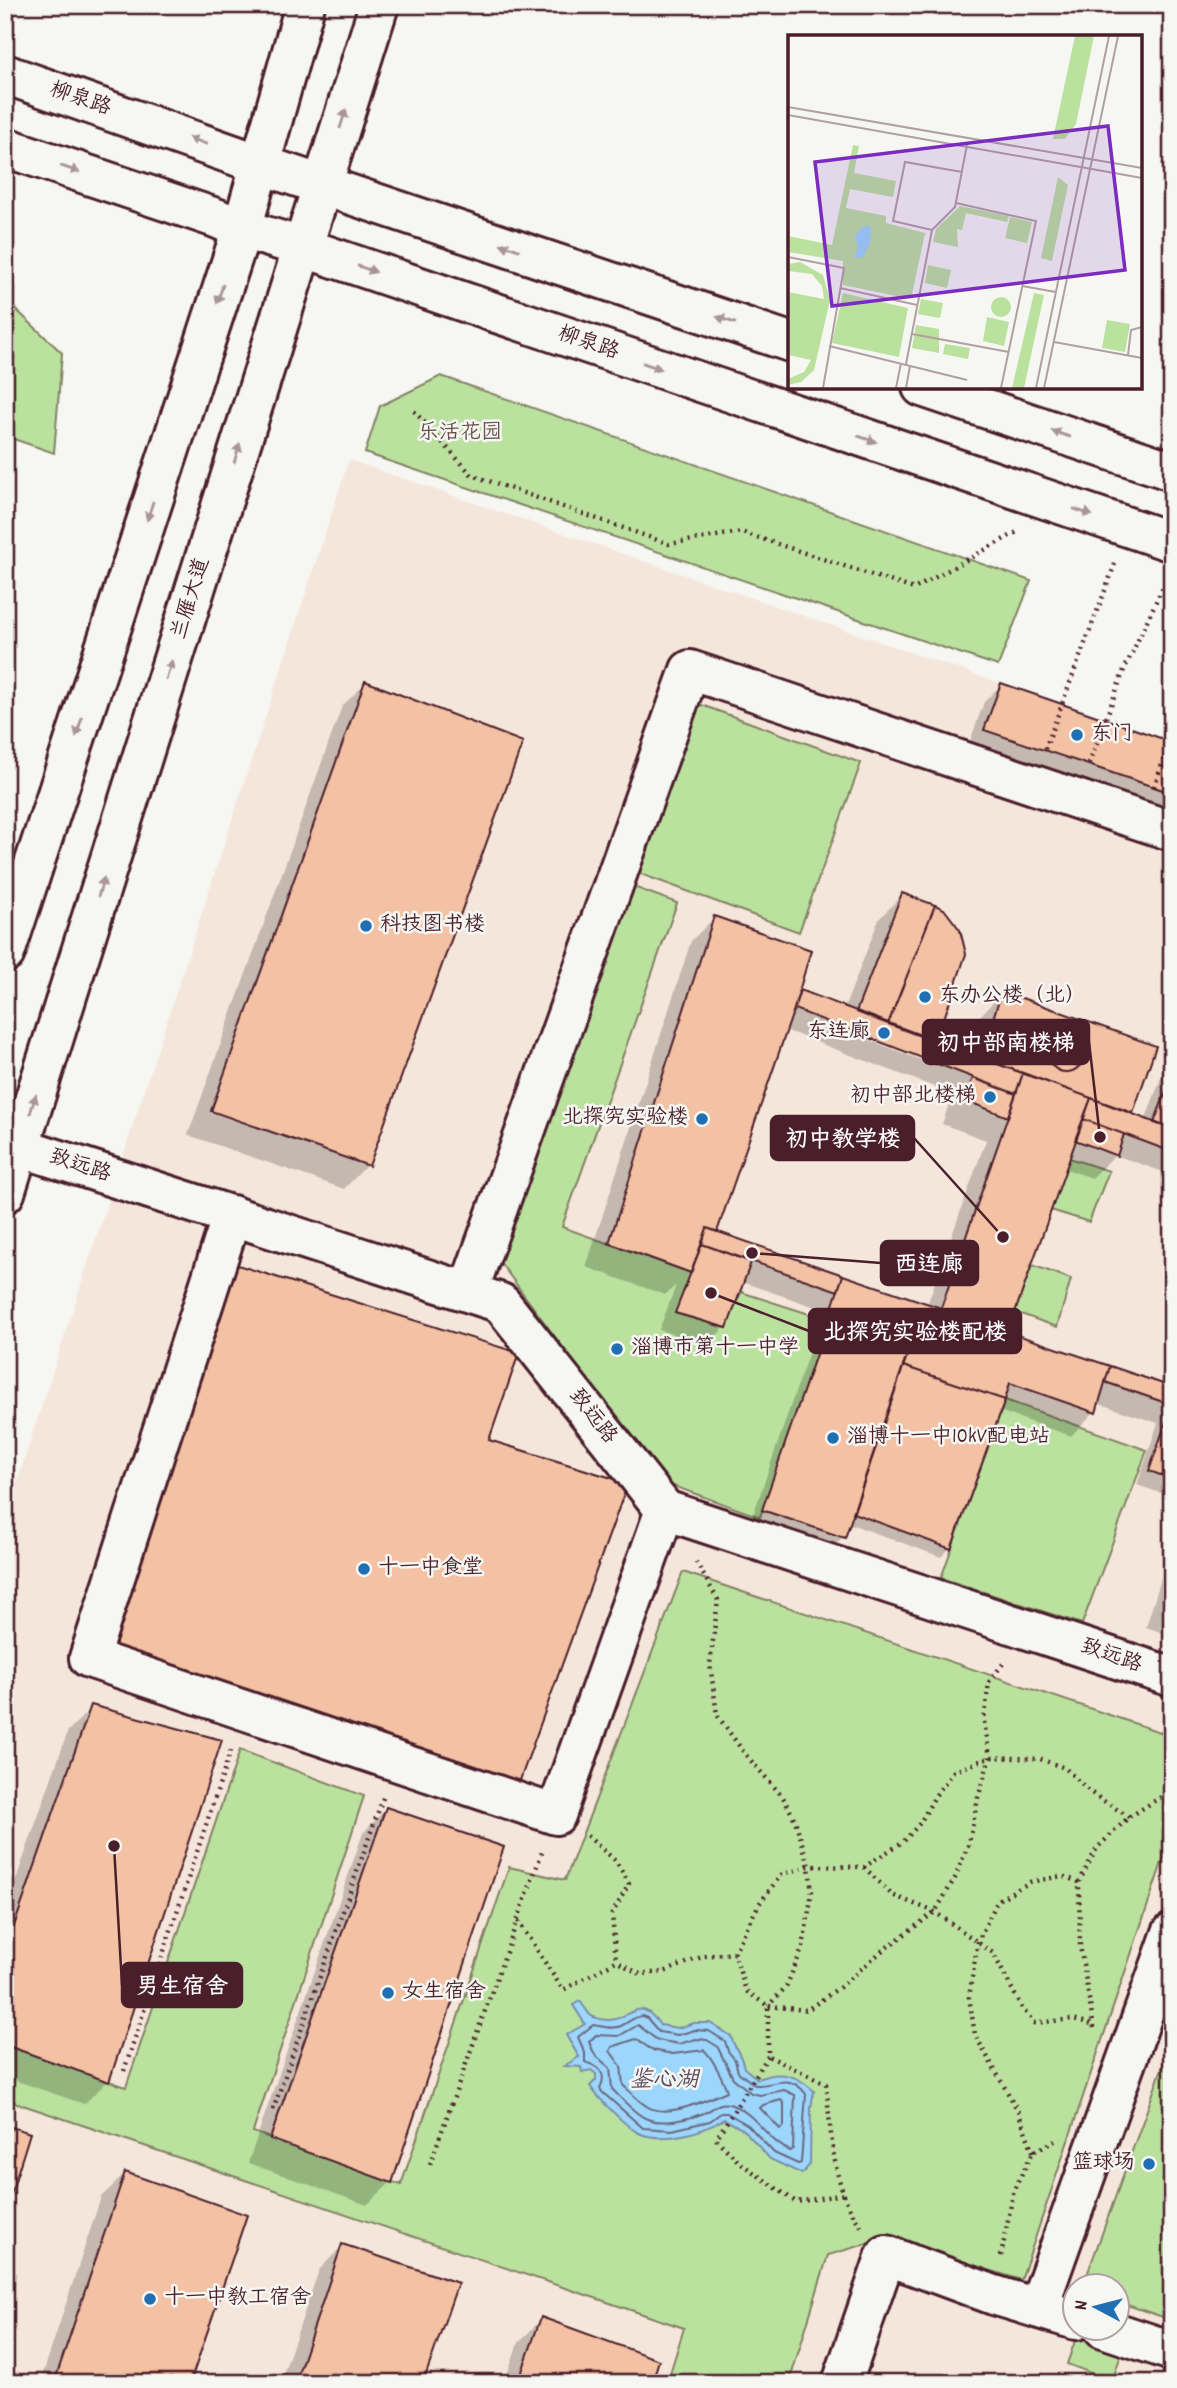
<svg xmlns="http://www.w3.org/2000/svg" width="1177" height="2388" font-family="Dekko,'LXGW WenKai TC',sans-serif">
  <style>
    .built { fill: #f5e6db; fill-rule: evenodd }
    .green { fill: #bae29e; stroke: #828064; stroke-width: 2 }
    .water { fill: #9cd6fc; stroke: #7b8da8; stroke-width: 2 }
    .shadow { fill: #0003; fill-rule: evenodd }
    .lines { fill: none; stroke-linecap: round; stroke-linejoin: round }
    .shore { stroke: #6b687f; stroke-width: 2 }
    .building { fill: #f3c1a4; stroke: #4a1f2b; stroke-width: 2 }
    .minor-casing { stroke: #4a1f2b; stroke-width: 44 }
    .secondary-casing { stroke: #4a1f2b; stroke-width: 44 }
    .primary-casing { stroke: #4a1f2b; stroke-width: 44 }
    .path { stroke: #4a1f2b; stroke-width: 4.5; stroke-dasharray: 2 5; stroke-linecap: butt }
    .minor { stroke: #f6f6f2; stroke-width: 38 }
    .secondary { stroke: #f6f6f2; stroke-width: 38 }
    .primary { stroke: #f6f6f2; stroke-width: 38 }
    .oneway { fill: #a99598 }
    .poi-dot { fill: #1f6fb2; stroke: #f6f6f2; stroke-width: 2.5 }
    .labels { text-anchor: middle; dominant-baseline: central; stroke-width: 5; stroke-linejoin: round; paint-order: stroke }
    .street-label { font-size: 21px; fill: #4a1f2b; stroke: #f6f6f2 }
    .park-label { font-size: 21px; fill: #665048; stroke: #f6f6f2 }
    .poi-label { font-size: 21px; fill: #4a1f2b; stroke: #f6f6f2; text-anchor: start }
    .water-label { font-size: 23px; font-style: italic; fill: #5e4d5f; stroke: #f6f6f2 }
    .inset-road { fill: none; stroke: #b1a0a2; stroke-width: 2 }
    .view { fill: #7b2cbf; fill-opacity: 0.15; stroke: #7b2cbf; stroke-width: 3.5 }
    .inset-edge { fill: none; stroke: #4a1f2b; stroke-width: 3.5 }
    .leader { fill: none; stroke: #4a1f2b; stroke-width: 2.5 }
    .callout-dot { fill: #4a1f2b; stroke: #f6f6f2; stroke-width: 2.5 }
    .callout { fill: #4a1f2b; stroke: #4a1f2b; stroke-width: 2.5 }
    .callout-label { font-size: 23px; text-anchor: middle; font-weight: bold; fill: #fff }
  </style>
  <rect width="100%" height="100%" fill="#f6f6f2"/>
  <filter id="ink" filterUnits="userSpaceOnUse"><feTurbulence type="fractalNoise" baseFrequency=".0143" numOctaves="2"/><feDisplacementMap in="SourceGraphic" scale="14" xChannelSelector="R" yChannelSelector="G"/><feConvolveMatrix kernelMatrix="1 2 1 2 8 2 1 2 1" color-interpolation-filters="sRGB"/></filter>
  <g filter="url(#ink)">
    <!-- built -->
    <path class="built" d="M349 460 1172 742V2383H5V1519ZM1076 2286H1118V2328H1076Z"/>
    <!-- green -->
    <path class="green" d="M5 299 62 353 54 453 5 436Z
      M441 376 1031 581 998 666 365 453 380 406Z
      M696 703 861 763 799 932 635 872Z
      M623 883 677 903 562 1227 691 1273 676 1313 726 1328 741 1292 828 1320 760 1517 662 1482 499 1261Z
      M1069 1158 1109 1171 1089 1222 1051 1210Z
      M1032 1265 1071 1279 1057 1327 1015 1312Z
      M1005 1400 1147 1450 1082 1624 941 1578Z
      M683 1572 1172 1736V1833L1021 2280 887 2238 828 2255 789 2383H667L684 2328 5 2099V2045L126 2087 240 1750 364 1796 253 2132 401 2185 509 1867 565 1880Z
      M1172 2041V2320L1118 2302V2286H1083Z
      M1077 2335 1122 2352 1112 2381 1067 2364Z"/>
    <!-- water -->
    <path class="water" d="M580 2001C583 2005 587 2011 590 2015 594 2018 596 2018 601 2019 629 2026 636 1990 660 2025L678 2028 694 2023H710L731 2036C734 2048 742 2055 744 2068L758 2079C781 2070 797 2075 814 2091L811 2107 810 2164 802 2174 770 2159 744 2130 724 2119C704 2132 665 2143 641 2134 629 2130 597 2097 590 2086L596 2080V2074L591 2070 582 2072 581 2067 564 2066 579 2057 566 2035 585 2024 573 2005Z"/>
    <!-- shadow -->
    <path class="shadow" d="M366 683 367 1165 344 1189 188 1135 342 706Z
      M1001 685 1172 742V816L968 747 984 702Z
      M902 895 934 1044 966 1055 979 1017 1002 993 1154 1047 1129 1115 1145 1121 1163 1072 1172 1057V1175L1115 1155 1092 1178 1063 1168 1006 1333 1172 1389V1497L1137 1485 1158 1423 1097 1403 1094 1412 1071 1436 999 1411 950 1548 941 1557 848 1523 843 1537 829 1550 750 1524 811 1346 805 1344 818 1308 742 1282 725 1327 707 1345 659 1330 676 1285 665 1295 586 1267 691 941 714 918 796 997 800 992 844 1009 879 919ZM785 1030 958 1096 949 1104 942 1124 986 1140 927 1305 715 1233ZM865 1035 921 1056V1060L864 1038Z
      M1172 1543V1636L1146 1627Z
      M92 1707 108 2081 84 2104 5 2077V1911L68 1731Z
      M386 1809 391 2182 367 2205 248 2163 363 1833Z
      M125 2174 188 2383H40L101 2197Z
      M342 2246 421 2383H280L319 2270Z
      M542 2319 650 2383H504L518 2343Z"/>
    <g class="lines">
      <!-- shore -->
      <path class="shore" d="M642 2016 647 2018 659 2032 678 2035 695 2030 709 2031 725 2041 728 2051 735 2060 738 2072 755 2085C776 2086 789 2072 806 2094L801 2163 798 2164 774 2153 748 2125 727 2113H721L710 2121 672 2130 643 2128 602 2092 600 2088C608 2073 598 2066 585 2062V2053L578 2037 593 2025C602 2026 612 2030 621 2026 629 2022 633 2017 642 2016Z
        M638 2025 657 2040 679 2044 696 2039 707 2040 717 2046 733 2078 751 2093 760 2095 784 2090 795 2095 793 2149 790 2151C766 2140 756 2112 729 2104 718 2101 713 2110 704 2113 688 2119 661 2126 645 2118 633 2112 621 2098 612 2089L610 2068 595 2055 589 2042 596 2035 619 2036Z
        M636 2039 652 2050 673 2054 704 2050C712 2057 724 2081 727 2091 708 2099 669 2119 648 2107 639 2102 631 2093 623 2085L621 2066 610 2051 612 2047Z
        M781 2100 784 2104V2126L780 2129 760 2108 763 2105Z"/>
    </g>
    <!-- building -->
    <path class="building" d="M365 681 523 742 369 1166 211 1111Z
      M1001 683 1172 742V793L984 730Z
      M902 893 935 905 888 1024 856 1012Z
      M935 905 944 909 960 930 966 954 936 1042 888 1024Z
      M714 916 811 950 794 1009 717 1232 707 1228 691 1273 609 1243Z
      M800 990 1023 1073 1016 1094 794 1009Z
      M1002 991 1156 1046 1133 1113 980 1058Z
      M1048 1054a18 18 0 1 1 36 0a18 18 0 1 1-36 0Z
      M1023 1073 1091 1098 1008 1332 1110 1366 1096 1413 1010 1383 1005 1400 903 1366 910 1347 828 1320 843 1275 941 1308Z
      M1172 1076V1129L1154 1123Z
      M973 1078 1016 1094 1008 1117 964 1100Z
      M1091 1098 1172 1129V1152L1083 1119Z
      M1083 1119 1124 1134 1117 1156 1075 1140Z
      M707 1228 843 1275 838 1291 702 1244Z
      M702 1244 751 1262 727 1328 675 1313Z
      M228 1262 519 1353 489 1440 628 1483 519 1783 103 1654Z
      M828 1320 910 1347 845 1538 762 1510Z
      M903 1366 1005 1400 951 1549 853 1513Z
      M1110 1366 1172 1387V1405L1105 1382Z
      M1172 1405V1479L1149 1471Z
      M91 1705 222 1740 109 2082 5 2045V1952Z
      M386 1807 504 1847 392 2183 270 2139Z
      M5 2125 30 2133 5 2213Z
      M125 2172 247 2215 190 2383H54Z
      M342 2244 458 2283 423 2383H295Z
      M541 2317 659 2360 652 2383H518Z"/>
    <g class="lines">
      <defs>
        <path id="minor" d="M20 1147 501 1303 665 1510 1172 1677
          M232 1215 89 1658 556 1815 665 1510
          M468 1292 690 670 1172 831
          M1038 2308 1172 1933
          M1103 2328 1172 2351
          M842 2383 886 2255 994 2295 1076 2320"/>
        <path id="secondary" d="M5 953 242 229 305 5
          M5 1193 379 5"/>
        <path id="primary" d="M5 74 262 165 790 342
          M5 147 216 218 242 229 302 247 1172 542
          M922 387 1172 471"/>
      </defs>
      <!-- minor casing -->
      <use href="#minor" class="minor-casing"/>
      <!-- secondary casing -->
      <use href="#secondary" class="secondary-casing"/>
      <!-- primary casing -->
      <use href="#primary" class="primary-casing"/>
      <!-- path -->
      <path class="path" d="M414 411 472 475 669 544 741 532 914 589 1019 531
        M1045 749 1115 564
        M1089 764 1124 670 1167 578
        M1154 787 1172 736
        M696 1562 718 1600 710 1664 717 1715 745 1754 783 1797 795 1820 809 1866 812 1893 803 1947 786 1987 768 2006
        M587 1836 616 1861 629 1884 612 1914 616 1961
        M864 1867 892 1895 935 1912 993 1953 1022 2008 1034 2023 1073 2019 1095 2025
        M518 1921 563 1990 616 1961 640 1974 664 1972 704 1956 734 1953 746 1991 768 2006V2056L826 2084C831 2129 832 2192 862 2227
        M734 1953 759 1904 781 1875 809 1866 864 1867 904 1841 920 1823 935 1796 953 1772 990 1757 1040 1759 1065 1768 1090 1792 1129 1817
        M769 2006 807 2010 840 1987 882 1951 935 1912 955 1878 969 1843 978 1798 990 1757 984 1721 989 1682 1005 1661
        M1094 2028 1080 1946 1079 1882 1097 1848 1129 1817 1172 1790
        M768 2056 716 2139 739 2162 796 2202 845 2194
        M124 2071 232 1747
        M273 2110 384 1795
        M1033 2152 1018 2111 975 2035 969 1997 978 1941 998 1900 1030 1882 1062 1876 1079 1882
        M430 2164 542 1852
        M1001 2256 1014 2189 1033 2152 1055 2141"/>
      <!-- minor -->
      <use href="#minor" class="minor"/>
      <!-- secondary -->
      <use href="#secondary" class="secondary"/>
      <!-- primary -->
      <use href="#primary" class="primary"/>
    </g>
    <!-- one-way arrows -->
    <defs><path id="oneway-solid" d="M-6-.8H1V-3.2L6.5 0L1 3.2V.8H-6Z" transform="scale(1.75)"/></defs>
    <g class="oneway">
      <use href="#oneway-solid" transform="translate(343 119) rotate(-72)"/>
      <use href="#oneway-solid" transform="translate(198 141) rotate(-160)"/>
      <use href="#oneway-solid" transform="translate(70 169) rotate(19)"/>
      <use href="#oneway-solid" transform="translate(510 247) rotate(-161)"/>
      <use href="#oneway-solid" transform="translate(367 269) rotate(19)"/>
      <use href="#oneway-solid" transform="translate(220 294) rotate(108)"/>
      <use href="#oneway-solid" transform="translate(726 320) rotate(-161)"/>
      <use href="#oneway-solid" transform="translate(652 366) rotate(19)"/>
      <use href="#oneway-solid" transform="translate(1061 434) rotate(-161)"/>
      <use href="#oneway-solid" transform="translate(867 439) rotate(19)"/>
      <use href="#oneway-solid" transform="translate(237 453) rotate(-73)"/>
      <use href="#oneway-solid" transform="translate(150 511) rotate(108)"/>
      <use href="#oneway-solid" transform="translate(1083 512) rotate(19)"/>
      <use href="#oneway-solid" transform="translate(169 670) rotate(-73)"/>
      <use href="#oneway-solid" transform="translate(79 727) rotate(108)"/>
      <use href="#oneway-solid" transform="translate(101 887) rotate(-73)"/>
      <use href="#oneway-solid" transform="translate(33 1104) rotate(-73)"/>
    </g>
  </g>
  <!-- markers -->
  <g class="poi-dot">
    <circle cx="1077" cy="735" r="7"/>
    <circle cx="366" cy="926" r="7"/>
    <circle cx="925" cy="997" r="7"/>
    <circle cx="884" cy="1033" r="7"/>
    <circle cx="990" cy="1097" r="7"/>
    <circle cx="702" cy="1119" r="7"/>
    <circle cx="617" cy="1349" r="7"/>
    <circle cx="833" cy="1438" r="7"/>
    <circle cx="364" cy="1569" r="7"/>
    <circle cx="388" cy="1993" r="7"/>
    <circle cx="1149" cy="2164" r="7"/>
    <circle cx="150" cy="2299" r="7"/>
  </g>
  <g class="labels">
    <!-- street labels -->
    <g class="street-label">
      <text transform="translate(80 100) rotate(19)">柳泉路</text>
      <text transform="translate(588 344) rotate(19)">柳泉路</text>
      <text transform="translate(192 599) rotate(-73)">兰雁大道</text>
      <text transform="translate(80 1167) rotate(18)">致远路</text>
      <text transform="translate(592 1417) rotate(52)">致远路</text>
      <text transform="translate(1111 1657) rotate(19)">致远路</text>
    </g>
    <!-- park labels -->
    <g class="park-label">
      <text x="460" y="434">乐活花园</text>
    </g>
    <!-- poi labels -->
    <g class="poi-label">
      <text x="1091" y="735">东门</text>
      <text x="380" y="926">科技图书楼</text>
      <text x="939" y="997">东办公楼（北）</text>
      <text x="870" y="1033" text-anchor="end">东连廊</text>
      <text x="976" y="1097" text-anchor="end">初中部北楼梯</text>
      <text x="688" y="1119" text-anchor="end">北探究实验楼</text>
      <text x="631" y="1349">淄博市第十一中学</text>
      <text x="847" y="1438">淄博十一中10kV配电站</text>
      <text x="378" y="1569">十一中食堂</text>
      <text x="402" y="1993">女生宿舍</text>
      <text x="1135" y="2164" text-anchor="end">篮球场</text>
      <text x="164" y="2299">十一中教工宿舍</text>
    </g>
    <!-- water labels -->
    <g class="water-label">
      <text x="664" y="2081">鉴心湖</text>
    </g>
  </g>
  <!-- overview -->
  <g transform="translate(788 35)">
    <rect width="354" height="354" fill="#f6f6f2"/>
    <path d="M287 1H306L288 89 277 104H265ZM65 110 71 111 66 138 108 146 105 162 62 154 58 173 98 181V188L137 198 123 264 55 250V226L0 217V201L44 210ZM270 142 280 150 264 226 253 223ZM172 171 221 181 219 187 178 178 174 195 169 194 170 212 145 207 148 194ZM222 182 244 187 239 208 217 203ZM12 227 35 240 42 265 26 335 13 347 0 350V344L16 337 23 325 0 320V257L36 264 34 251 24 239 0 236V229ZM140 230 163 235 159 253 137 248ZM55 258 120 273 111 322 44 308ZM246 258 256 260 236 353H224ZM203 272a10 10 0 1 1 20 0a10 10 0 1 1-20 0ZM133 264 155 268 152 283 130 279ZM199 282 221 287 216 311 195 306ZM319 285 342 289 337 317 314 313ZM128 290 151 294V318L124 313ZM157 309 182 313 180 324 155 319Z" fill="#bae29e"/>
    <path d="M75 191 83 192 82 208 75 222 66 223 70 212 67 201Z" fill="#9cd6fc"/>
    <path class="inset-road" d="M0 72 354 133M0 80 354 143M168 168 248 186 213 353M144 195 105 186 117 127 174 137M0 222 56 233 35 353M234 251 268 257M52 253 129 270M124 299 221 317M266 307 354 323M41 311 179 345M340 320 343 295 354 292M118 329 144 195 167 172 179 110M108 353 113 328M118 353 122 331M248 353 321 1M256 353 330 1"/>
    <path class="view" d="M320 91 337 235 44 271 27 127Z"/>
    <rect width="354" height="354" class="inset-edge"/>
  </g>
  <!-- callouts -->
  <path class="leader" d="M1100 1137L1089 1042M1003 1237L914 1138M752 1253L881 1263M711 1293L809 1331M114 1846L122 1985"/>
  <g class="callout-dot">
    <circle cx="1100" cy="1137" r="7"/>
    <circle cx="1003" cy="1237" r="7"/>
    <circle cx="752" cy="1253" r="7"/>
    <circle cx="711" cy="1293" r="7"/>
    <circle cx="114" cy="1846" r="7"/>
  </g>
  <g class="callout">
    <rect x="923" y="1020" width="166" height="44" rx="7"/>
    <rect x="771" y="1116" width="143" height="44" rx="7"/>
    <rect x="881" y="1241" width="97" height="44" rx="7"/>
    <rect x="809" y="1309" width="212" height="44" rx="7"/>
    <rect x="122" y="1963" width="120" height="44" rx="7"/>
  </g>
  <g class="callout-label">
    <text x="1006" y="1050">初中部南楼梯</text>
    <text x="843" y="1146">初中教学楼</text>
    <text x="929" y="1271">西连廊</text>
    <text x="915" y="1339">北探究实验楼配楼</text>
    <text x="182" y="1993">男生宿舍</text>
  </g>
  <!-- margin -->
  <rect width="1177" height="2388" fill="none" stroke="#f6f6f2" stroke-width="28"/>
  <rect x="14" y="14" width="1149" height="2360" fill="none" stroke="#4a1f2b" stroke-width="2.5" filter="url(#ink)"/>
  <!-- north arrow -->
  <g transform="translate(1096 2307) rotate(277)"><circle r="33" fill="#f6f6f2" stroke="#b1a0a2" stroke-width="2"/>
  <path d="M0-5L12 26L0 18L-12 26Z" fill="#1f6fb2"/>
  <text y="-10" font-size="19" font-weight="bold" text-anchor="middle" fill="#4a1f2b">N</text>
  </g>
</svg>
